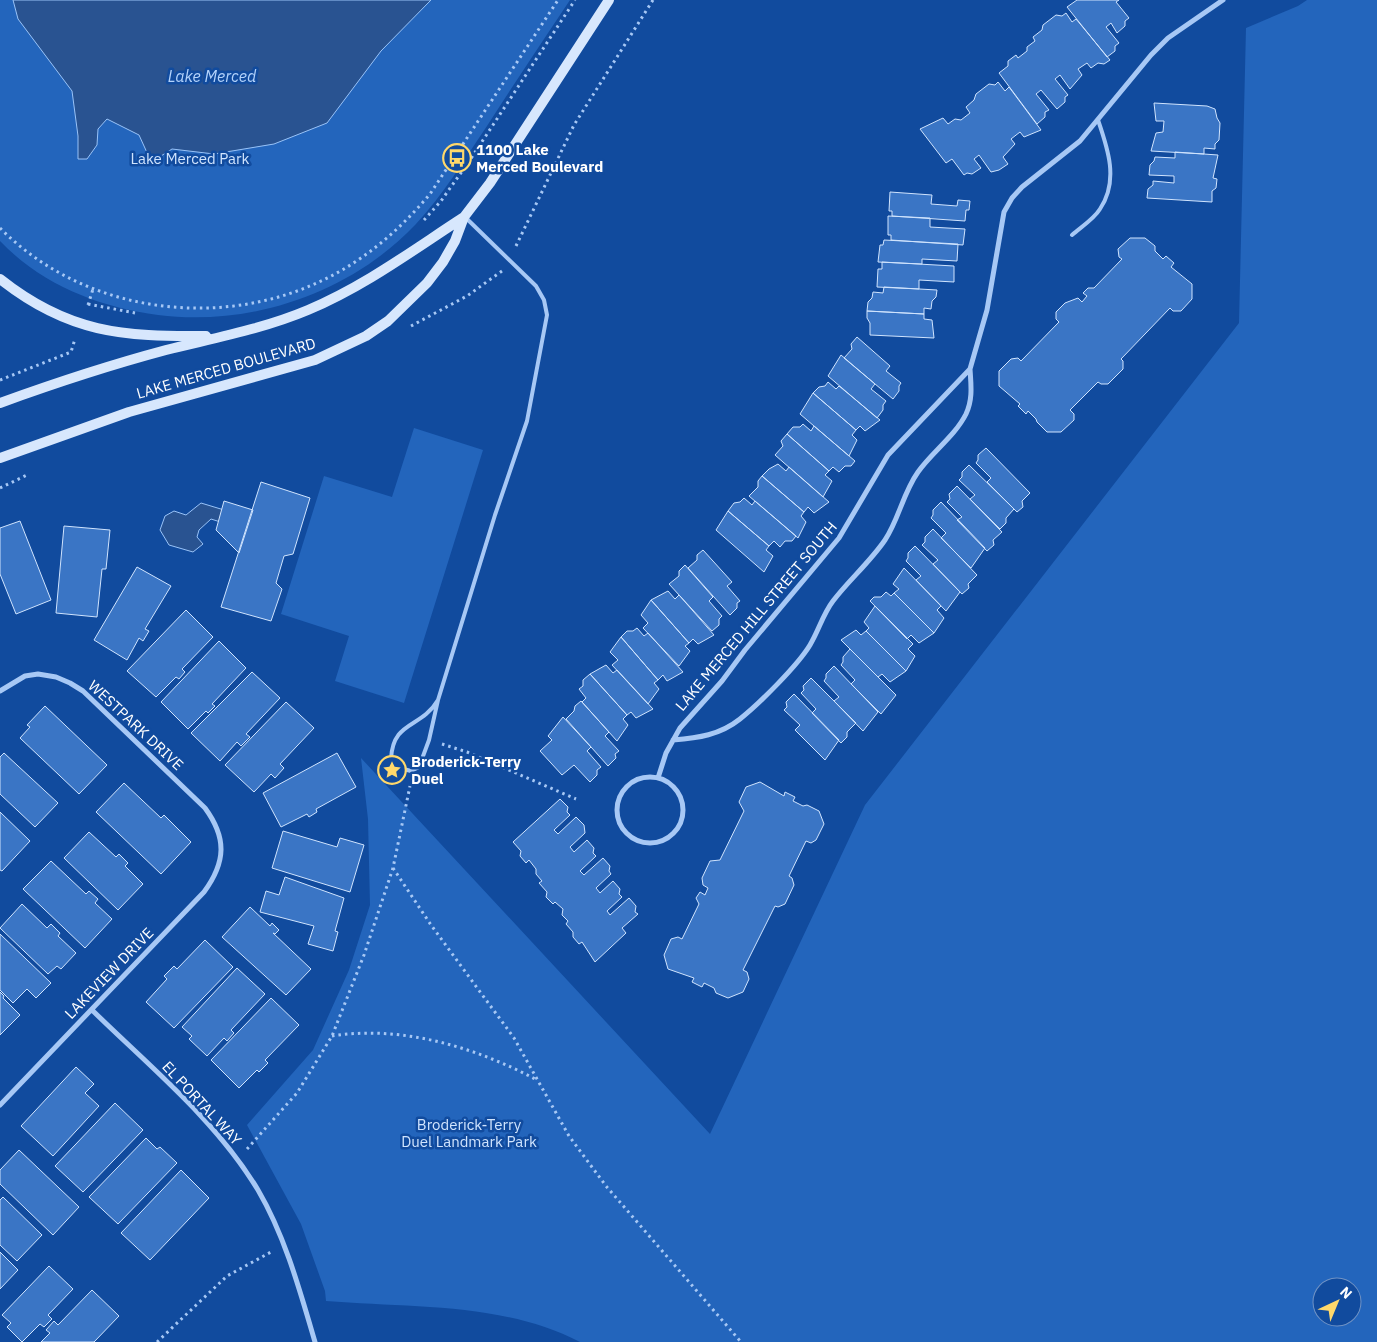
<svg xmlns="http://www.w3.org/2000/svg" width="1377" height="1342" font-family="'IBM Plex Sans',sans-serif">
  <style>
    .green { fill: #2365bc; fill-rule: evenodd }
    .water { fill: #295391; stroke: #99c3f8 }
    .building { fill: #3a75c5; stroke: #d0e4fe }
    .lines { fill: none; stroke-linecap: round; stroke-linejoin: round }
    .path { stroke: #a7c8f5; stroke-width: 3; stroke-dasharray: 2.5 4; stroke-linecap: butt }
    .lane { stroke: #a7c8f5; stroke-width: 4 }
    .street { stroke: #a7c8f5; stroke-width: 5 }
    .secondary { stroke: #d7e7fd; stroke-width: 10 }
    .labels { text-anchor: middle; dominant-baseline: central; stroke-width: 5; stroke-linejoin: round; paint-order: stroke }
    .poi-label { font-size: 15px; font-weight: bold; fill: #fff; stroke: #114b9e; text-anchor: start }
    .park-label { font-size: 15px; fill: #d0e4fe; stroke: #114b9e }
    .street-label { font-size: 15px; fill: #fff; stroke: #114b9e }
    .water-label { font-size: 16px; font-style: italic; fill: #b4d3fb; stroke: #114b9e }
  </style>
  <rect width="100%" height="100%" fill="#114b9e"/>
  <!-- green -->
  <path class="green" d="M0 0H570C542 42 514 84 487 126 464 160 443 195 416 224 351 293 251 327 158 315 99 307 42 285 0 241Z
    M1307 0H1377V1342H580C503 1302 411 1308 326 1301L325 1291 301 1224 247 1125 313 1050 349 970 370 905 368 819 361 758 710 1134 865 805 1239 323 1246 28 1298 6ZM1322 1287H1352V1317H1322Z
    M414 428 483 450 404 703 335 681 349 636 281 614 324 476 392 497Z"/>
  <!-- water -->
  <path class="water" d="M13 0H431L381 51 327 123 274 144 214 154 172 149 161 156 149 157 139 135 107 119 98 129 97 145 87 159H78V136L72 91 18 19Z
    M201 503 234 513 230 525 211 519 199 530 197 537 203 544 193 552 169 545 160 530 165 516 174 511 186 515Z"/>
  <!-- building -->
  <path class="building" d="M1077 0H1119L1116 2 1129 18 1125 21V26L1117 33 1111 23 1106 27 1119 43 1115 46V51L1107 57 1067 7Z
    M1066 13 1072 22 1076 19 1110 60 1104 64 1098 63 1091 68 1087 63 1078 69 1082 75 1070 89 1060 75 1055 79 1068 95 1065 97V102L1057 109 1041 90 1036 94 1049 110 1045 112V117L1037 124 999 73 1008 66V61L1016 55 1018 58 1027 51V47L1035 41 1033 37 1042 30 1043 25 1056 15 1062 16Z
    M998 82 1005 91 1009 87 1041 130 1024 137 1020 132 1011 139 1015 144 1003 157 1008 164 999 170 991 172 979 155 974 159 981 168 972 174 967 173 964 175 952 159 946 163 920 129 943 118 948 124 955 119 961 120 970 113 966 107 974 100 976 94 989 84 995 85Z
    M1154 103 1207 106 1215 109 1217 118 1220 123 1219 140 1215 144V149L1204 148V154L1151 151 1156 133 1163 132 1164 121H1156Z
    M1175 152 1218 155 1213 178 1217 179 1216 188 1212 191V202L1147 198 1148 189 1153 185V181L1174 183V176L1149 175 1150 165 1154 161 1155 157 1175 158Z
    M890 192 932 195 931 204 957 206 958 200 970 201 969 210H966L965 221 892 216V211H889Z
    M888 216 930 218V227L965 229 963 245 891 240V235H888Z
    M1130 238H1145L1155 246V251L1163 259 1166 256 1174 263 1171 267 1192 284V299L1181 311H1173L1170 308 1121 359 1123 361V369L1108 384H1101L1098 382 1070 410 1074 414V420L1061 432H1047L1037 422 1036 419 1028 411 1026 414 1018 406 1020 404 999 386V371L1011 359 1018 358 1021 361 1059 322 1056 319V312L1065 303 1078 298 1082 302 1087 296 1083 293 1088 288H1094L1122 259 1119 257 1118 249Z
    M884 240 958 244 957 261 922 259V264L878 262 880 245H883Z
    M882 262 954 266V282L919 280V289L877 287 878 269H882Z
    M884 287 937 290 936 297 932 301 931 309 924 308V314L867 311 868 302 872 298 873 292 883 293Z
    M867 311 924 314V319L932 320 934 338 870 335V323L867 318Z
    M857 337 890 366 886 371 901 383 899 386V391L893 399 844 358 852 349 851 344Z
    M841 355 875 384 871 389 886 401 883 405V410L877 418 828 376Z
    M828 382 836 389 839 386 880 420 865 431 860 426 856 430 813 393 819 387 825 386Z
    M813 393 856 430 852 435 857 440 849 456 800 414Z
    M803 424 811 431 814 426 855 461 851 466H845L839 472 833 467 829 471 787 434 793 427H800Z
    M787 434 829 471 825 475 832 481 823 497 775 455 783 446 781 441Z
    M986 448 1030 493 1022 501 1023 507 1017 512 987 482 991 478 976 463 978 460V455Z
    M778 464 786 471 789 467 829 502 814 513 808 507 804 512 762 476 769 469Z
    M969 465 1014 509 1006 518V523L1000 529 970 499 975 495 959 480 962 477V472Z
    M762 476 804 512 801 516 806 522 798 538 749 496 758 487V481Z
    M261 482 310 498 293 554 284 556 276 583 282 589 271 621 221 607Z
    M957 486 1002 532 993 540 994 545 987 551 957 520 962 517 947 502 950 499 949 494Z
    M744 498 752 505 755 501 796 536 792 541H785L780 547 774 541 769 546 728 511 734 503 740 502Z
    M224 501 253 510 239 553 216 530Z
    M941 502 985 548 971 568 941 538 946 533 931 518 933 515V510Z
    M728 511 769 546 766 550 773 556 764 572 716 530Z
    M20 521 51 600 16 614 0 574V528Z
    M64 526 110 530 106 569H102L97 617 56 613Z
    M933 529 977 575 968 584 969 588 962 594 933 564 938 560 922 545 925 542V537Z
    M915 546 960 592 946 611 916 580 921 576 906 561 908 558V553Z
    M703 550 732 582 727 586 740 601 737 603V608L730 615 688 568 697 560V555Z
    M685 565 713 597 709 601 722 616 719 619V625L712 631 669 584 679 576V571Z
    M137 567 171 586 145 629 149 631 143 641 139 638 127 660 94 640Z
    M904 568 941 606 937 610 944 618 934 633 894 593 899 589 893 584Z
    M668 591 675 599 679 595 714 635 698 644 693 639 689 643 651 600Z
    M886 592 891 596 894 593 934 633 919 643 911 635 907 639 870 601 874 597H881Z
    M651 600 689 643 685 646 690 651 679 666 643 628 648 623 641 615Z
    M875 606 913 644 908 649 915 656 906 671 866 631 869 628 864 622Z
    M186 610 213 637 182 669 185 672 179 679 176 677 156 697 127 671Z
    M637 628 644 636 648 633 683 672 667 681 663 675 658 680 621 637 627 631H633Z
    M856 630 861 635 866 631 906 671 890 682 882 674 878 677 841 640Z
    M621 637 658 680 654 683 659 689 648 704 612 665 618 660 610 652Z
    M219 641 246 668 212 704 215 706 208 713 206 711 188 729 161 702Z
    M850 649 896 695 881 714 851 684 855 680 841 665 843 662V657Z
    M606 665 613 673 617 670 653 709 636 718 631 712 627 715 590 674Z
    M834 666 878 712 863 731 834 701 839 697 824 681 826 678V674Z
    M252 672 280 698 246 734 250 737 241 746 237 742 220 761 191 733Z
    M590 674 627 715 623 719 628 725 617 741 582 702 586 698 579 689 583 686V680Z
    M811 678 856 723 847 732V737L841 743 812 713 816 709 801 693 804 690 803 686Z
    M794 694 839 740 825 760 795 730 800 725 784 710 787 707 786 702Z
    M581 701 609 732 605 736 619 751 615 754 616 758 608 766 566 719 574 711 575 706Z
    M286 702 314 728 280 764 284 768 275 778 271 774 254 792 225 765Z
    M45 706 107 765 79 794 20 738 30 727 27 725Z
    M563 717 591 747 587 751 601 767 597 770V775L590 782 574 765 562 775 540 751 552 740 548 736Z
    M4 753 58 803 35 827 0 794V757Z
    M337 753 356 787 316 809 317 812 309 817 307 814 281 827 263 793Z
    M760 782 784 796 785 792 795 797 793 801 803 806 807 805 819 811 824 824 816 840 811 843 806 841 789 876 792 878 794 885 785 904 778 907 775 906 743 970 747 972 749 979 743 992 728 998 716 993 714 988 704 983 702 987 692 982 694 978 668 969 664 955 671 939 678 937 682 939 699 904 696 898 700 892 705 895 708 888 703 885 702 878 710 861 720 860 744 811 739 802 746 787Z
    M124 783 161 818 164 815 191 842 161 874 96 812Z
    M560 799 568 807 567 812 570 815 554 830 558 834 576 817 584 825 585 833 570 847 574 852 587 840 594 848 593 853 596 856 580 871 584 875 603 858 610 866 609 871 611 874 596 888 600 893 613 881 620 889 619 894 622 897 607 911 610 915 629 898 636 906 635 912 638 914 622 928 626 933 595 962 582 942 579 944 573 937V932L566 924 568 921 562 915 563 909 555 902 553 904 546 897 547 892 539 883 542 881 536 874V869L529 860 526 863 520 856 521 851 513 842Z
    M0 812 30 841 2 871 0 870Z
    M283 831 337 847 340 838 364 845 350 892 272 868Z
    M89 832 116 857 119 854 128 863 125 866 143 884 118 910 64 858Z
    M51 861 86 894 89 891 98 899 95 903 112 919 85 948 23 889Z
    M285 877 344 898 335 931 338 932 333 951 308 944 314 926 260 912 266 891 279 895Z
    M22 904 47 928 51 924 60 933 58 936 76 953 61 969 57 966 48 974 0 928Z
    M250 907 270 926 272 923 279 930 275 934 273 933 311 969 286 995 222 937Z
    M0 934 51 983 36 998 27 989 13 1003 0 990Z
    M205 940 233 967 174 1028 146 1002 167 979 164 976 174 966 177 969Z
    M237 968 265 994 231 1030 234 1033 227 1041 224 1038 207 1056 189 1039 192 1036 182 1027Z
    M0 992 4 996 3 998 20 1015 0 1035Z
    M271 998 299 1025 265 1060 268 1063 259 1072 257 1070 239 1088 211 1060Z
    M76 1067 94 1084 85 1093 99 1106 53 1156 21 1126Z
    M115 1103 143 1130 83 1192 55 1166Z
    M146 1138 157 1149 160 1147 177 1163 118 1224 89 1197Z
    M19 1150 79 1207 53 1235 0 1184V1170Z
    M181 1170 209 1198 150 1260 121 1233Z
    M3 1197 42 1235 17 1261 0 1245V1200Z
    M0 1252 18 1270 0 1289Z
    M49 1266 73 1289 48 1315 52 1319 44 1327 40 1324 22 1342 7 1327 11 1323 2 1315Z
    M92 1290 119 1316 94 1342H41L50 1333 46 1330 54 1321 58 1325Z"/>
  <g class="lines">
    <!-- path -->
    <path class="path" d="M424 220 441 201 470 160 575 0
      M0 228C92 321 246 334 355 262 384 243 408 220 430 194L558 0
      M516 246 574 125 653 0
      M88 304 135 313
      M88 305 93 289
      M411 326 467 296 502 271
      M0 380 71 352 75 339
      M0 488 27 475
      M442 744 467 752 576 799
      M393 868 431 925 514 1038 569 1136 606 1186 741 1342
      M332 1036C401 1025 475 1047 535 1079
      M247 1149 297 1093 332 1036 364 955 393 868 410 786
      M157 1342 227 1276 271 1252"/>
    <!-- lane -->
    <path class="lane" d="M1072 235C1081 227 1094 219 1100 209 1119 181 1108 149 1098 120
      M438 700 429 740 419 767 411 771 396 767 391 759C393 720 421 729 438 700L495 515 527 421 547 315 544 300 536 286 466 218"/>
    <!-- street -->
    <path class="street" d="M0 691 25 676 38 674 56 677 70 683 83 691 205 808C227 838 226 862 204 892L0 1105
      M673 740C698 738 720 735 740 719 759 704 798 665 810 645 819 630 823 614 833 601 849 580 870 562 885 540 899 519 903 493 918 472 932 452 955 436 966 414 973 399 971 385 970 369
      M617 810a33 33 0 1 1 66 0a33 33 0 1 1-66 0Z
      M658 778 666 753 680 728 722 681 745 650 839 538 888 455 970 369 987 310 1004 212 1012 198 1022 187 1080 141 1151 55 1168 38 1223 0
      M92 1010C149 1066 216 1120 258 1190 285 1236 300 1291 315 1342"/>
    <!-- secondary -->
    <path class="secondary" d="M0 279C68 333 123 337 206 336
      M0 403C55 383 110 365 166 350 214 338 263 329 308 310 365 286 413 250 464 217
      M0 458 129 412 315 360 366 336 388 321 427 283 443 262 455 241 464 217 490 183 609 0"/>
  </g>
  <!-- icons -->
  <defs>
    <symbol id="bus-ring" viewBox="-11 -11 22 22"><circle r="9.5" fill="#114b9e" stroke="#ffd86b" stroke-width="1.5"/><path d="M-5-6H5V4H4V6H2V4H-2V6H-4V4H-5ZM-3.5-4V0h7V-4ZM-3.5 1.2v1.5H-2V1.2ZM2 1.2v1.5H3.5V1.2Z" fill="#ffd86b"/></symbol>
    <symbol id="sight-ring" viewBox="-11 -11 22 22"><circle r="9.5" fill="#114b9e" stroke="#ffd86b" stroke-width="1.5"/><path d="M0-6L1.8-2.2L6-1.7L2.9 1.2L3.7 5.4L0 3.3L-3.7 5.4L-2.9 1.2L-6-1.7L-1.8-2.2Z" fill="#ffd86b"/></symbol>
  </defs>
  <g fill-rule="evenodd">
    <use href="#bus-ring" x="441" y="142" width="32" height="32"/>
    <use href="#sight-ring" x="376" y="754" width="32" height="32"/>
  </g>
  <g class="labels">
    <!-- poi labels -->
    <g class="poi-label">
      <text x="476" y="149">1100 Lake<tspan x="476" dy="17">Merced Boulevard</tspan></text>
      <text x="411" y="761">Broderick-Terry<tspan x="411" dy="17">Duel</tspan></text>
    </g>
    <!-- park labels -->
    <g class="park-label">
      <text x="190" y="158">Lake Merced Park</text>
      <text x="469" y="1124">Broderick-Terry<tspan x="469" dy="17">Duel Landmark Park</tspan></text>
    </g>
    <!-- street labels -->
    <g class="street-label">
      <text transform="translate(226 368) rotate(-16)">LAKE MERCED BOULEVARD</text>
      <text transform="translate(756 616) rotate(-50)">LAKE MERCED HILL STREET SOUTH</text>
      <text transform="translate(136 725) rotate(43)">WESTPARK DRIVE</text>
      <text transform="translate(109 973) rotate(-46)">LAKEVIEW DRIVE</text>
      <text transform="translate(202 1103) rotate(47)">EL PORTAL WAY</text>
    </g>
    <!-- water labels -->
    <g class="water-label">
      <text x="212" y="76">Lake Merced</text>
    </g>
  </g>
  <!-- north arrow -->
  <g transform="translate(1337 1302) rotate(44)"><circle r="24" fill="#114b9e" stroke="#7093c5"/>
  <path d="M0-4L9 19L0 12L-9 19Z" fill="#ffd86b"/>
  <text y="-8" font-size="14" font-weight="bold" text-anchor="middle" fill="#ffffff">N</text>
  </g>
</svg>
